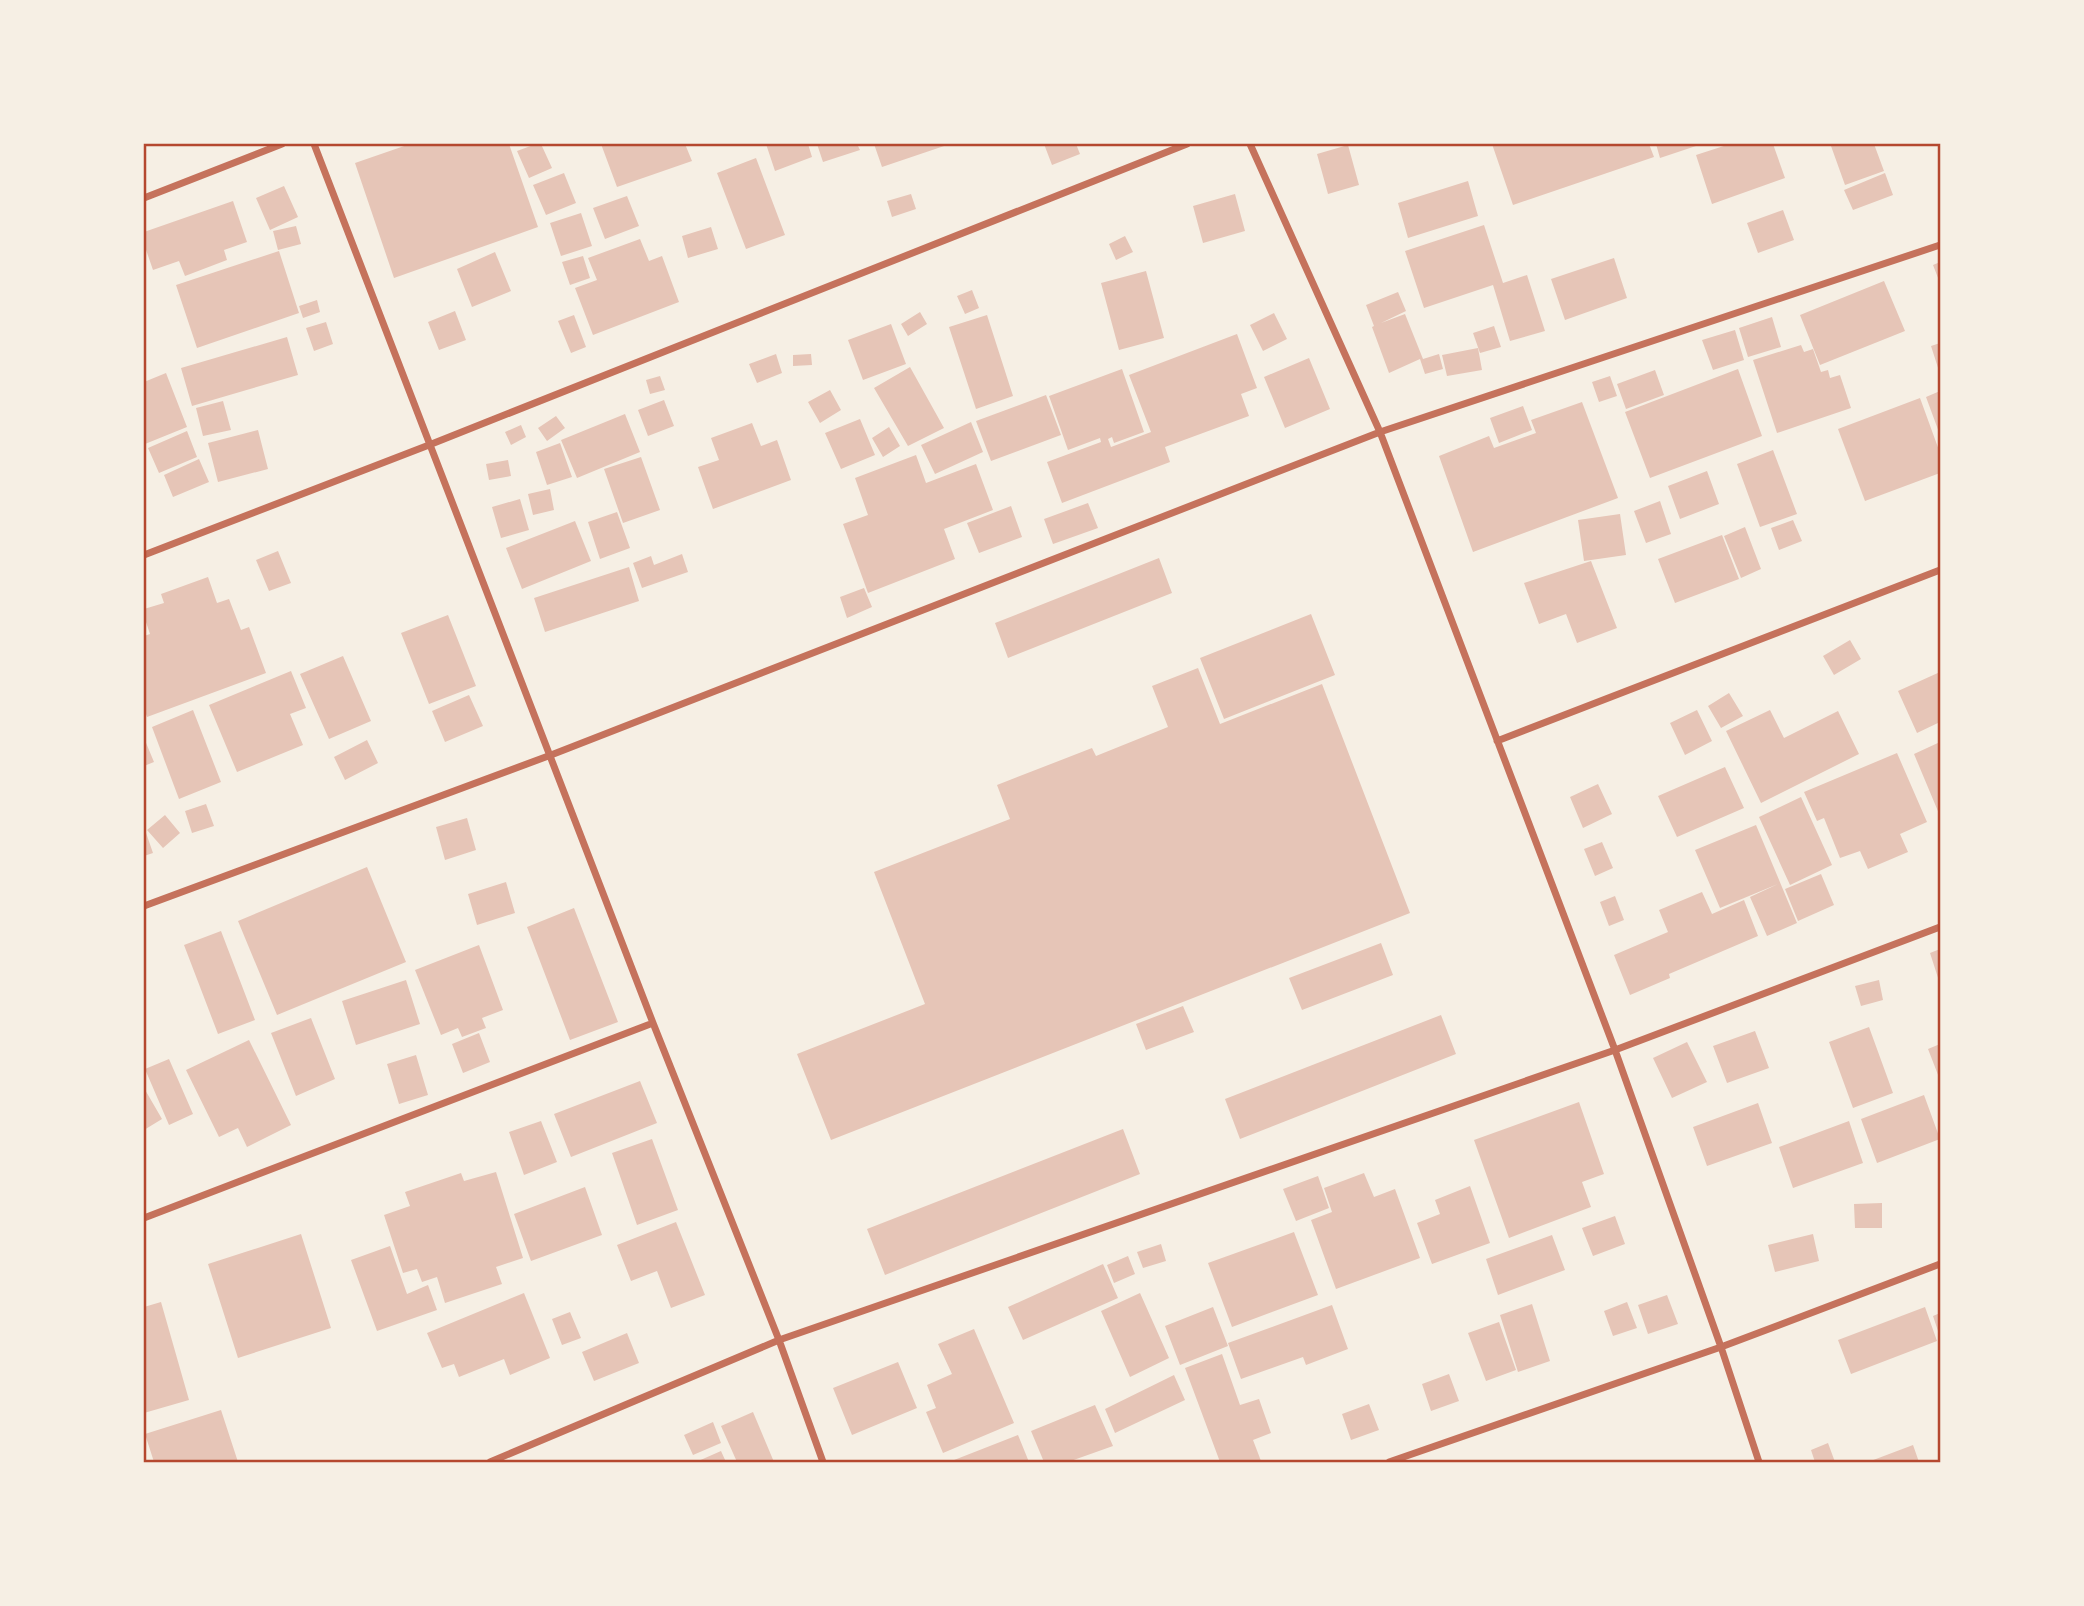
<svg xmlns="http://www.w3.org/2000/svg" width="2084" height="1606" font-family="'DM Sans',sans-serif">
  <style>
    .building { fill: #e6c5b7 }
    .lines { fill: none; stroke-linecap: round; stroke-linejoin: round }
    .minor { stroke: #c5725c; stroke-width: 7 }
    .neatline { fill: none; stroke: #b5482f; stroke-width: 2.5 }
  </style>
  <rect width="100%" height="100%" fill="#f6efe4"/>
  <!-- building -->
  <path class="building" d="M410 144H509L538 227 394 278 355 163Z
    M536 144H541L552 168 529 178 517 151Z
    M601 144H685L692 161 617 187Z
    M766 144H808L812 157 775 171Z
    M817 144H857L860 150 823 162Z
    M874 144H950L882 167Z
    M1044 144H1076L1080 154 1052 165Z
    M1492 144H1649L1654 157 1513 205Z
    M1656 144H1702L1660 158Z
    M1730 144H1773L1785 178 1712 204 1696 155Z
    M1838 144H1874L1884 171 1845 185 1831 146Z
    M1348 145 1359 185 1328 194 1317 154Z
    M756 158 785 235 746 249 717 173Z
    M564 173 576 203 546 215 533 185Z
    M1885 173 1893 195 1853 210 1844 190Z
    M1468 181 1478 216 1408 238 1398 203Z
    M284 186 298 217 270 230 256 198Z
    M911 194 916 209 892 217 887 201Z
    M1235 194 1245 231 1203 243 1193 206Z
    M627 196 639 226 605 239 593 208Z
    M233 201 247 242 224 250 227 260 185 276 179 261 153 270 144 244V232Z
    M1783 210 1794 240 1758 253 1747 223Z
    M581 213 592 246 561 256 550 223Z
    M1484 225 1503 283 1527 275 1545 331 1510 341 1493 285 1424 308 1405 251Z
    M296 226 301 244 278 250 273 231Z
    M711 227 718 249 688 258 682 236Z
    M1125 236 1133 252 1116 260 1109 244Z
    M640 239 649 261 662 256 679 302 593 335 575 288 597 280 588 258Z
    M279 251 299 313 197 348 176 285Z
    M495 252 511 291 472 307 457 269Z
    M583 256 590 278 570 285 562 262Z
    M1614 258 1627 298 1565 320 1551 279Z
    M1940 262V283L1933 265Z
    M1146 271 1164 338 1119 350 1101 283Z
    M1884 281 1905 331 1820 365 1800 315Z
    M972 290 979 308 965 314 957 296Z
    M1398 292 1406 311 1381 323 1405 314 1423 359 1439 354 1443 369 1425 374 1420 359 1389 373 1372 327 1374 326 1366 305Z
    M317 300 320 312 303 318 299 306Z
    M455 311 466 340 439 350 428 322Z
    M920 312 927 324 908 336 901 324Z
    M1274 313 1287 339 1263 351 1250 325Z
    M574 315 586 347 571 353 558 321Z
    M987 315 1013 396 976 409 949 327Z
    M1772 317 1781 347 1748 357 1739 328Z
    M326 322 333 344 314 351 306 328Z
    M891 324 906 364 863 380 848 340Z
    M1494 326 1501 347 1480 353 1473 333Z
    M1735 330 1744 360 1713 370 1702 340Z
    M1237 334 1257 388 1241 394 1249 416 1165 447 1170 462 1062 503 1047 462 1101 442 1100 438 1068 450 1049 396 1122 369 1144 432 1114 443 1112 437 1108 439 1111 447 1151 432 1129 375Z
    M287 337 298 375 192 406 181 368Z
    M1940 343V374L1931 346Z
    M1801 345 1804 352 1813 349 1821 372 1828 370 1830 378 1840 375 1851 408 1777 433 1753 360Z
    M1478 348 1482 370 1447 376 1442 355Z
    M776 354 782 373 757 383 749 364Z
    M811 354 812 365 793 366V355Z
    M1309 358 1330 409 1285 428 1264 377Z
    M910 367 944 428 908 446 874 388Z
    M1738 369 1762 436 1650 478 1625 412Z
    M1655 370 1664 395 1626 409 1617 384Z
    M166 373 187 427 145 444 144 439V382Z
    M660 376 665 390 650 394 646 380Z
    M1610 376 1617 396 1599 402 1592 382Z
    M830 390 841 410 820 423 808 402Z
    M1940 391V435L1926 397Z
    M1046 395 1061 435 991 461 976 421Z
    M1920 398 1940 453V473L1865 501 1838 429Z
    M664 400 674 426 648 436 638 410Z
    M223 401 231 430 203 436 196 408Z
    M1582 402 1618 498 1473 552 1439 456 1489 436 1494 448 1536 433 1531 420Z
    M1523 406 1532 430 1499 443 1490 418Z
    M625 414 640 452 577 478 561 440Z
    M556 416 565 428 547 441 538 428Z
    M860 419 875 455 841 469 825 433Z
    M971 422 983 452 935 474 921 445Z
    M752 423 761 446 777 440 791 480 713 509 698 467 719 460 711 438Z
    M521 425 526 437 511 445 505 432Z
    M889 427 900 446 883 457 872 438Z
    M258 430 268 469 218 482 208 443Z
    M187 431 197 457 159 473 148 448Z
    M560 443 572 477 547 485 536 452Z
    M1773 450 1797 514 1760 527 1737 464Z
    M916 455 926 483 976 464 993 510 944 529 955 559 868 593 843 524 868 515 855 478Z
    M641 457 660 510 623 523 604 469Z
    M199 459 209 482 173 497 164 475Z
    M508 460 511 476 489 480 486 464Z
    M1707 471 1719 504 1680 519 1668 486Z
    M550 489 554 510 533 515 528 494Z
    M520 499 529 530 501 538 492 507Z
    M1660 501 1671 534 1646 543 1634 511Z
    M1088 503 1098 528 1053 544 1044 519Z
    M1011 506 1022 537 979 553 967 523Z
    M617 512 630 548 600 559 588 522Z
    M1620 514 1626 555 1584 561 1578 520Z
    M1793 520 1802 541 1779 550 1771 528Z
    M575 521 591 561 522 589 506 548Z
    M1745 527 1761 569 1741 578 1724 536Z
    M1722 535 1739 579 1675 603 1658 559Z
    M278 551 291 583 269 591 256 560Z
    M682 554 688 572 642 588 633 563 651 556 654 565Z
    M1159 558 1172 593 1008 658 995 623Z
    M1591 561 1617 628 1577 643 1566 614 1539 624 1524 583Z
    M629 567 639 601 545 632 534 598Z
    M208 577 217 603 229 599 241 630 249 627 266 673 147 717 144 708V636L150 634 144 616V609L164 603 161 594Z
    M864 588 872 607 847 618 840 597Z
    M1311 614 1335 675 1224 719 1200 658Z
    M448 615 476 686 429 704 401 633Z
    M1850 640 1861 659 1834 675 1823 656Z
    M343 656 371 721 329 739 300 674Z
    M1198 668 1220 724 1322 684 1410 913 831 1140 797 1054 925 1004 874 872 1010 819 997 785 1092 748 1096 756 1168 727 1152 686Z
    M291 671 306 708 290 714 303 745 237 772 209 705Z
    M1940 672V722L1917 733 1898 691Z
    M1729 693 1743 716 1721 728 1708 706Z
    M469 695 483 726 445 742 432 711Z
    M193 710 221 782 179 799 152 727Z
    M1697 710 1712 741 1685 755 1670 723Z
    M1770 710 1784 738 1838 711 1859 754 1761 803 1726 731Z
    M144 738 154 762 144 766Z
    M367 740 378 763 345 780 334 757Z
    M1940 742V816L1914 754Z
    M1897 753 1927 822 1900 834 1908 852 1868 869 1860 851 1840 858 1824 818 1817 821 1804 792Z
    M1725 767 1744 808 1677 837 1658 796Z
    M1598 784 1612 814 1583 828 1570 797Z
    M1801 797 1832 865 1790 885 1759 817Z
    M206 804 214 826 192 833 185 811Z
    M165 815 180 833 163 848 147 830Z
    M467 818 476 850 445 860 436 827Z
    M1756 825 1797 923 1767 936 1750 897 1778 884 1720 908 1695 850Z
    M144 827 153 853 144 856Z
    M1602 842 1613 868 1595 876 1584 849Z
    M367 867 406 962 277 1015 238 921Z
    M1821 874 1834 905 1798 921 1785 889Z
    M506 882 515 913 477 925 468 894Z
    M1702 892 1712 914 1744 900 1758 936 1669 974 1670 978 1630 995 1614 955 1668 932 1659 910Z
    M1615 896 1624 920 1609 926 1600 902Z
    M574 908 618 1022 570 1040 527 927Z
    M221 931 255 1020 218 1034 184 945Z
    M1381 943 1393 975 1302 1010 1289 978Z
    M479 945 503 1010 482 1018 486 1028 462 1037 458 1028 441 1035 415 970Z
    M1940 949V984L1930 953Z
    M406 980 420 1024 356 1045 342 1001Z
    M1879 980 1883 1000 1861 1006 1855 986Z
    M1183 1006 1194 1032 1146 1050 1136 1024Z
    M1441 1015 1456 1054 1240 1139 1225 1099Z
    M311 1018 335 1079 296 1096 271 1033Z
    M1869 1027 1893 1093 1853 1108 1829 1042Z
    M1755 1031 1769 1068 1727 1083 1713 1046Z
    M479 1033 490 1062 463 1073 452 1044Z
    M249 1040 291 1125 247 1147 238 1128 219 1137 186 1070Z
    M1687 1042 1707 1082 1672 1098 1653 1058Z
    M1940 1044V1080L1928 1049Z
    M416 1055 428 1095 399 1104 387 1064Z
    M169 1059 193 1114 169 1125 145 1069Z
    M640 1081 657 1123 571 1157 554 1114Z
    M144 1088 162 1119 144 1130Z
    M1924 1095 1940 1139 1877 1163 1861 1119Z
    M1579 1102 1604 1174 1582 1182 1591 1207 1509 1238 1474 1140Z
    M1758 1103 1772 1143 1707 1166 1693 1127Z
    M541 1121 557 1162 524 1175 509 1132Z
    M1849 1121 1863 1163 1793 1188 1779 1147Z
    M1123 1129 1140 1174 885 1275 867 1229Z
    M652 1139 678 1210 637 1225 612 1153Z
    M496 1172 523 1258 496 1267 502 1284 445 1303 437 1277 422 1282 417 1269 403 1273 384 1215 410 1206 405 1192 461 1173 464 1181Z
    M1364 1173 1374 1197 1395 1189 1420 1258 1336 1289 1311 1220 1332 1212 1324 1188Z
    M1318 1176 1329 1208 1296 1221 1283 1189Z
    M1470 1186 1490 1243 1432 1264 1417 1223 1440 1214 1435 1200Z
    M585 1187 602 1235 531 1261 514 1214Z
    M1882 1203V1228H1855L1854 1204Z
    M1615 1216 1625 1244 1593 1256 1582 1228Z
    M676 1222 705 1295 671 1308 657 1271 631 1281 617 1245Z
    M1294 1232 1318 1295 1232 1327 1208 1263Z
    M301 1234 331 1328 238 1358 208 1264Z
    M1813 1234 1819 1261 1775 1272 1768 1245Z
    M1552 1235 1565 1270 1498 1295 1486 1259Z
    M1161 1244 1166 1261 1143 1268 1137 1252Z
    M390 1246 407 1294 428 1285 437 1310 377 1331 351 1260Z
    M1128 1256 1135 1274 1114 1283 1107 1265Z
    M1103 1264 1118 1298 1023 1340 1008 1307Z
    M524 1293 550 1358 510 1375 504 1359 459 1377 454 1364 442 1368 427 1333Z
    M1140 1293 1169 1358 1130 1377 1101 1311Z
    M1667 1295 1678 1324 1648 1334 1638 1305Z
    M161 1302 189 1400 144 1413V1307Z
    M1627 1302 1637 1328 1613 1336 1604 1311Z
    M1532 1304 1550 1361 1518 1372 1500 1315Z
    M1332 1305 1348 1349 1306 1365 1303 1357 1241 1379 1228 1343Z
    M1213 1307 1228 1346 1180 1365 1165 1326Z
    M1925 1307 1937 1341 1851 1374 1838 1340Z
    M570 1312 581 1338 562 1345 552 1319Z
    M1940 1313V1337L1933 1316Z
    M1499 1322 1516 1370 1486 1381 1468 1333Z
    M974 1329 1014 1423 943 1453 926 1412 936 1408 927 1385 952 1374 938 1344Z
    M627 1333 639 1363 594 1381 582 1352Z
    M1222 1354 1240 1405 1259 1399 1271 1433 1253 1440 1261 1461 1258 1462H1220L1185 1368Z
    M898 1362 917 1408 852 1435 833 1388Z
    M1449 1374 1459 1401 1431 1411 1422 1384Z
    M1174 1375 1185 1400 1115 1433 1105 1409Z
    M1369 1404 1379 1430 1351 1440 1342 1414Z
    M1095 1405 1113 1446 1068 1462H1044L1031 1431Z
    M221 1410 238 1462H154L145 1434Z
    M753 1412 774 1462H737L721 1426Z
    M713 1422 721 1443 693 1455 684 1435Z
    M1018 1435 1029 1462H949Z
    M1828 1443 1835 1462H1815L1811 1450Z
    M1913 1445 1919 1462H1868Z
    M721 1451 726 1462H696Z"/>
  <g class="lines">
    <!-- minor -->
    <path class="minor" d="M314 144 653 1023 779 1340 823 1462
      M1250 144 1380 432 1615 1050 1721 1347 1759 1462
      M144 198 282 144
      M144 555 429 445 1187 144
      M1497 741 1940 570
      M144 906 551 755 1380 432 1940 245
      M144 1218 653 1023
      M490 1462 779 1340 1615 1050 1940 927
      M1389 1462 1721 1347 1940 1264"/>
  </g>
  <!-- border -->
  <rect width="2084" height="1606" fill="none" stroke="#f6efe4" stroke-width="290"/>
  <rect x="145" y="145" width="1794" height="1316" class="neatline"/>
</svg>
